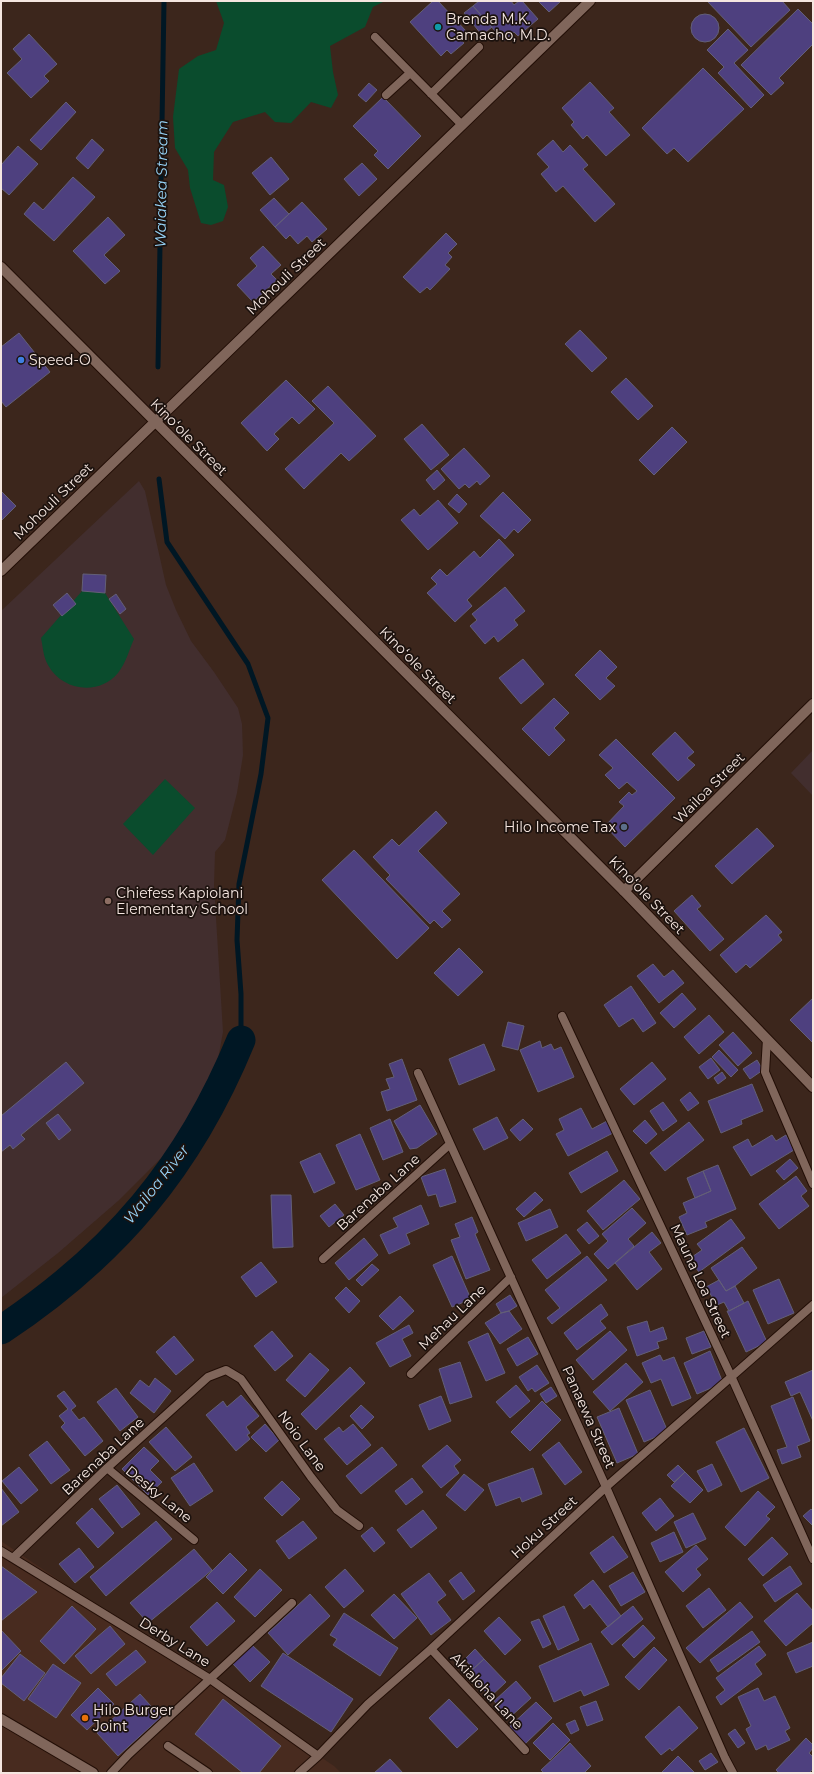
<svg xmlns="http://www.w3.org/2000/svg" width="814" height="1774" font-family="Montserrat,sans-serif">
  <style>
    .built { fill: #482b1f }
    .education { fill: #422e2e }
    .green { fill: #0a4c2d }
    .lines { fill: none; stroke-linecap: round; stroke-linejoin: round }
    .stream { stroke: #001724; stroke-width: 5 }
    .river { stroke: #001724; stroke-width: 29 }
    .building { fill: #4e407f; stroke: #635f77 }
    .lane-casing { stroke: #220e06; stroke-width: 10 }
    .street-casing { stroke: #220e06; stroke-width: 12 }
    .secondary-casing { stroke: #220e06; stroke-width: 12 }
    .lane { stroke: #80665b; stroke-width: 8 }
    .street { stroke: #80665b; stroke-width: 10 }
    .secondary { stroke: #80665b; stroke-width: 10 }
    .culture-dot { fill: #0f9aa8; stroke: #1c120e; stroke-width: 1.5 }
    .shop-dot { fill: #3f7fe0; stroke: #1c120e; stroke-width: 1.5 }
    .service-dot { fill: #5c6f8a; stroke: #1c120e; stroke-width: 1.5 }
    .education-dot { fill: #8d6e63; stroke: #1c120e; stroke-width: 1.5 }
    .food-dot { fill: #e8710a; stroke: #1c120e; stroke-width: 1.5 }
    .labels { text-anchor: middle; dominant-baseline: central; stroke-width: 3.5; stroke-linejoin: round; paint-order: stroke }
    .poi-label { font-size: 14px; fill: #f5e6e0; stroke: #1c120e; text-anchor: start }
    .street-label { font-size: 14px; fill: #f5e6e0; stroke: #1c120e }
    .water-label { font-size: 15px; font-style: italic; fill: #97d4f8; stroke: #1c120e }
  </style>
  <rect width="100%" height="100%" fill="#3c261c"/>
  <!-- built -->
  <path class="built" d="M1 1541 334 1766 341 1773H1Z"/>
  <!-- education -->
  <path class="education" d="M139 481 145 491 166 585 176 610 191 641 214 672 238 708 242 724 243 755 237 793 225 840 215 852 214 885 223 1032 218 1059 213 1081 194 1123 179 1140 118 1201 58 1253 1 1298V611Z
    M813 750V796L791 773Z"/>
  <!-- green -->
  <path class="green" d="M216 1H385L373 7 365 27 330 46 333 72 338 95 331 108 311 102 291 123 275 122 265 112 233 122 214 152 213 180 224 185 228 207 223 221 211 225 201 223 190 188 188 170 175 148 173 117 179 69 198 56 216 50 224 23Z
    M82 591 105 593 134 639C129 650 126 663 118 673 99 696 62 691 48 665 43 656 43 647 41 638Z
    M165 779 195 808 153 855 123 824Z"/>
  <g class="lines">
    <!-- stream -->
    <path class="stream" d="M158 367 164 1
      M159 479 167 542 248 664 268 718 261 774 239 884 237 940 241 994V1040"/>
    <!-- river -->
    <path class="river" d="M1 1330C114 1255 189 1167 241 1040"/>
  </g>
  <!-- building -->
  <path class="building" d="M433 1H438L466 31 459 38 464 43 451 54 447 50 441 56 410 22Z
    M479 1H511L514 5 519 1H522L538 19 518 36 514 32 504 41 473 6Z
    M538 1H561L549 12Z
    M707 1H782L790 10 751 47Z
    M473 6 492 27 482 35 464 13Z
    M798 9 813 24V44L779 78 784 83 771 95 741 65Z
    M691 28a14 14 0 1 1 28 0a14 14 0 1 1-28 0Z
    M728 29 748 50 734 63 764 95 751 108 718 73 724 67 707 50Z
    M29 34 57 64 44 76 49 81 31 98 7 73 22 59 13 49Z
    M703 68 744 109 688 162 674 148 667 154 642 128Z
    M590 82 614 108 609 112 630 135 606 156 587 135 583 139 571 125 574 122 562 108Z
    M369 83 377 90 366 102 358 95Z
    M383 97 421 136 388 169 374 155 378 151 353 126Z
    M66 102 76 112 41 150 30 140Z
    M92 139 104 150 88 169 76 158Z
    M553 140 563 152 570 145 588 165 583 169 615 204 595 222 563 186 556 192 541 174 549 167 537 154Z
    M18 146 38 164 9 195 1 188V165Z
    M271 157 289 179 270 195 252 173Z
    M362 163 377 179 359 196 344 179Z
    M73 177 95 197 54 241 24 214 34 202 43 210Z
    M274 198 289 214 275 227 260 210Z
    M302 202 327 229 312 242 307 236 298 244 290 235 286 239 275 227Z
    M108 217 125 235 104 255 120 271 105 284 73 251Z
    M446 233 457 244 448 253 452 257 445 265 450 269 430 290 427 287 420 293 403 277Z
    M263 246 281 265 271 274 277 280 253 302 237 285 257 266 250 258Z
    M580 330 607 358 592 372 565 344Z
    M19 333 50 372 6 407 1 401V347Z
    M626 378 653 406 638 420 611 392Z
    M286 380 315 409 299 424 292 417 274 434 279 439 267 451 241 423Z
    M328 386 376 436 349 461 341 453 304 489 285 469 334 423 312 401Z
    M422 424 449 455 431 470 404 439Z
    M672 427 687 442 654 475 639 460Z
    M464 448 490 476 480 485 477 481 469 488 465 484 459 489 441 469Z
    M437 470 445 480 434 490 426 480Z
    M1 491 16 506 1 521Z
    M503 492 531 520 518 533 514 529 505 539 480 516Z
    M457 494 467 504 459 513 448 504Z
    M438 500 458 523 428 550 401 520 414 509 420 516Z
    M499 539 514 555 467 600 472 606 455 622 427 593 437 584 431 578 440 569 447 576 474 551 480 558Z
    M83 574 106 575 105 593 82 591Z
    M505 587 525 611 514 620 518 625 498 642 494 636 485 644 470 626 477 620 472 614Z
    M67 593 76 604 62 616 53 605Z
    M116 594 126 609 120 614 109 599Z
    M600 650 617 667 606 678 615 686 600 700 575 675Z
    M523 659 544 684 521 704 499 678Z
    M554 698 569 713 554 728 565 740 549 756 522 729Z
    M675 732 694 752 687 758 695 765 678 781 652 754Z
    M616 739 675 798 625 847 605 826 624 806 619 802 629 792 632 795 637 791 627 782 619 789 605 775 613 768 599 755Z
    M436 811 447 823 418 851 460 894 442 911 451 920 442 928 434 920 430 924 386 879 390 875 373 857 392 839 399 846Z
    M757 828 774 846 732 884 715 866Z
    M354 850 429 928 397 959 322 880Z
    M692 895 701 906 697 909 724 939 710 951 674 911Z
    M766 915 782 932 778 935 782 940 750 968 746 964 736 973 720 955Z
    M459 948 483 972 458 996 434 973Z
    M653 964 664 977 673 970 684 983 659 1003 637 976Z
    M631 986 656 1023 643 1032 633 1018 619 1027 604 1005Z
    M682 993 696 1009 674 1028 660 1013Z
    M813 998V1043L790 1020Z
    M709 1015 724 1032 699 1054 684 1037Z
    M508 1022 524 1026 518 1050 502 1046Z
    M733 1032 752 1053 738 1066 719 1045Z
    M540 1041 542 1048 551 1044 554 1050 561 1047 574 1077 538 1092 520 1050Z
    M484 1044 495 1070 459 1085 449 1059Z
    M719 1050 738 1070 731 1077 712 1057Z
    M711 1058 720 1070 708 1079 699 1067Z
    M402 1059 417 1100 387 1111 381 1092 390 1089 386 1079 394 1077 389 1064Z
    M757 1060 763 1070 750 1079 743 1069Z
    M66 1062 84 1083 21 1135 25 1139 13 1149 10 1145 1 1152V1116Z
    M652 1062 666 1079 634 1105 620 1089Z
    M722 1072 726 1078 718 1084 714 1078Z
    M752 1084 763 1111 741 1120 742 1124 721 1133 708 1101Z
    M690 1092 699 1103 688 1111 680 1100Z
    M663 1102 677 1121 663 1131 650 1111Z
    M420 1105 437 1134 417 1148 410 1149 394 1121Z
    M581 1108 592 1129 607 1121 613 1133 568 1156 556 1134 564 1130 559 1119Z
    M58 1114 71 1130 59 1140 46 1123Z
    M497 1117 508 1138 484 1150 473 1129Z
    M390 1119 403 1152 383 1160 370 1128Z
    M523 1119 533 1129 520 1141 510 1130Z
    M645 1120 657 1134 646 1144 633 1131Z
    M689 1122 704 1140 665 1171 650 1153Z
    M360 1134 380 1180 356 1190 336 1145Z
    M772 1135 776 1141 786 1135 794 1150 751 1176 733 1147 748 1139 752 1147Z
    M607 1151 618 1171 581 1193 569 1173Z
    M320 1153 335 1183 314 1193 300 1162Z
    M790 1159 798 1168 784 1180 776 1171Z
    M718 1165 736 1209 705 1222 707 1227 687 1235 679 1217 687 1213 683 1203 711 1191 703 1171Z
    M445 1169 456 1202 440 1207 436 1194 428 1196 421 1177Z
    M703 1171 711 1191 695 1198 687 1178Z
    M796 1176 807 1191 801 1196 809 1206 779 1229 759 1204Z
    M624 1180 640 1199 603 1230 587 1211Z
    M535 1192 543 1200 524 1217 516 1209Z
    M271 1195H291L293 1247 273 1248Z
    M335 1204 344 1215 329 1227 320 1216Z
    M421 1205 429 1224 406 1234 410 1244 389 1254 380 1235 398 1227 393 1218Z
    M632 1208 646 1223 628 1239 634 1246 608 1269 594 1254 608 1241 602 1234Z
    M550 1209 558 1227 526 1241 518 1223Z
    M472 1217 478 1232 475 1234 490 1270 466 1279 451 1240 460 1237 455 1224Z
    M731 1219 745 1238 699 1272 689 1259 702 1250 697 1244Z
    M587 1222 599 1236 589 1244 577 1230Z
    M652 1232 661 1243 649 1252 662 1269 637 1290 615 1263Z
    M566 1234 581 1253 547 1279 532 1260Z
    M364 1238 378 1255 349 1280 335 1263Z
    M742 1247 757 1268 735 1286 726 1291 711 1268Z
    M452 1256 471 1299 452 1307 433 1265Z
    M587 1256 607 1280 552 1324 547 1318 560 1308 545 1290Z
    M261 1262 277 1282 256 1297 241 1277Z
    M372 1264 379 1270 362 1286 356 1280Z
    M779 1279 794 1313 768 1324 753 1290Z
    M719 1280 726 1291 735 1286 744 1303 729 1311 724 1302 717 1305 706 1287Z
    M346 1287 360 1301 349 1313 335 1298Z
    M510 1295 517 1306 509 1311 501 1313 496 1304Z
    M400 1296 414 1311 393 1330 379 1316Z
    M748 1301 767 1342 746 1352 727 1311H729Z
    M601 1304 608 1315 600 1321 606 1328 577 1350 564 1333Z
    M509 1311 522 1329 500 1344 485 1323 501 1313Z
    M647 1321 650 1332 663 1327 667 1339 657 1342 659 1348 637 1356 627 1327Z
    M409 1325 413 1333 402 1339 411 1356 390 1367 376 1343Z
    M272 1331 293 1356 275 1371 254 1346Z
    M610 1331 627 1350 593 1380 576 1360Z
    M704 1331 711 1347 692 1354 686 1338Z
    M488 1333 505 1373 486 1381 468 1342Z
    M174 1336 194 1360 176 1375 156 1352Z
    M528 1337 538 1354 517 1366 507 1349Z
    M710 1351 723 1383 697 1394 684 1363Z
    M310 1353 329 1370 305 1397 286 1380Z
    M660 1355 663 1361 674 1357 691 1398 672 1406 661 1379 651 1383 642 1363Z
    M460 1362 472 1397 450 1404 439 1369Z
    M626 1363 643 1382 610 1411 593 1392Z
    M537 1365 549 1383 535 1392 532 1388 528 1391 519 1377Z
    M350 1367 365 1383 316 1430 301 1414Z
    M813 1370V1421L800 1392 791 1396 785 1382Z
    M155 1378 171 1391 154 1413 130 1393 140 1380 149 1387Z
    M516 1385 530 1401 510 1418 496 1402Z
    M551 1387 557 1396 546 1403 540 1394Z
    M116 1388 138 1417 120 1431 97 1402Z
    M650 1390 668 1432 644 1442 626 1400Z
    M64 1391 76 1406 71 1410 79 1420 84 1417 103 1441 85 1456 61 1427 65 1423 59 1416 68 1409 57 1396Z
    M241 1395 259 1416 246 1427 250 1433 247 1435 250 1439 236 1451 206 1415 223 1401 227 1407Z
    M441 1396 451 1421 429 1430 419 1405Z
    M793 1397 810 1441 797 1446 801 1457 782 1464 777 1450 787 1447 771 1406Z
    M542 1401 561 1420 530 1451 511 1432Z
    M361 1405 374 1417 362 1429 350 1416Z
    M619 1408 638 1454 617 1463 597 1417Z
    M265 1424 279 1440 266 1452 251 1437Z
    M353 1424 371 1445 347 1465 324 1439 339 1427 343 1432Z
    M166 1427 192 1457 175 1471 149 1442Z
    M744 1428 769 1478 741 1492 716 1442Z
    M47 1441 70 1470 51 1484 29 1455Z
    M559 1442 582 1472 565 1485 542 1455Z
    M447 1445 461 1460 454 1466 459 1473 441 1488 422 1466Z
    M144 1447 159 1461 150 1470 162 1482 148 1495 122 1469Z
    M382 1447 397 1465 361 1494 346 1476Z
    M194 1463 213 1491 190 1506 171 1478Z
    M712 1464 722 1485 708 1492 697 1471Z
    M678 1465 685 1472 674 1482 667 1475Z
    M19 1467 38 1490 21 1504 2 1481Z
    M533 1468 542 1494 522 1502 520 1497 496 1506 488 1484Z
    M685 1472 703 1490 690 1503 671 1486Z
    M464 1474 484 1490 465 1511 446 1495Z
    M412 1478 423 1492 406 1505 395 1491Z
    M282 1481 300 1499 282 1516 264 1498Z
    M117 1485 140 1514 122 1528 99 1499Z
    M1 1488 19 1512 1 1526Z
    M758 1491 775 1507 766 1516 770 1519 745 1546 725 1527Z
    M660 1498 674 1516 656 1531 642 1513Z
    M92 1508 114 1533 98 1548 76 1523Z
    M811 1509 813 1511 812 1525 803 1516Z
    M423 1510 437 1528 411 1548 397 1530Z
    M693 1513 706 1539 686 1548 674 1522Z
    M156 1521 172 1539 106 1596 90 1577Z
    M303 1521 317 1538 289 1559 276 1541Z
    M372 1527 385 1543 374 1552 361 1536Z
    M674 1532 683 1552 660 1562 651 1543Z
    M613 1536 628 1557 604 1573 590 1553Z
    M772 1537 788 1554 763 1576 748 1559Z
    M696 1545 708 1559 696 1569 701 1575 683 1592 665 1572Z
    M79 1548 94 1567 75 1583 59 1564Z
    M194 1549 212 1570 148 1623 130 1603Z
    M230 1553 247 1570 223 1594 206 1577Z
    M1 1566 37 1592 1 1621Z
    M790 1566 802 1584 775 1602 763 1585Z
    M260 1569 282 1590 255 1617 234 1597Z
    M345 1569 364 1591 344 1608 325 1587Z
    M461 1572 475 1591 463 1600 449 1581Z
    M633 1572 645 1592 621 1606 609 1586Z
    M429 1573 446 1595 437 1602 451 1620 431 1635 401 1594Z
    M593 1580 621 1616 608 1627 590 1604 584 1609 574 1595Z
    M709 1588 726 1610 703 1628 686 1606Z
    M797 1593 813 1611V1623L786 1646 764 1621Z
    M310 1594 330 1616 288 1655 268 1633Z
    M394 1594 417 1618 394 1639 371 1615Z
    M217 1602 235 1621 207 1646 190 1627Z
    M740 1602 753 1617 700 1663 686 1648Z
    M72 1606 96 1629 64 1664 40 1641Z
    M564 1606 579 1640 558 1650 543 1616Z
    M633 1606 643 1619 612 1645 601 1632Z
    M344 1613 398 1648 380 1676 333 1645 337 1639 330 1635Z
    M499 1617 521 1640 505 1655 484 1631Z
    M539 1619 551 1644 543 1648 531 1622Z
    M643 1625 655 1638 634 1658 622 1645Z
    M110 1626 125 1644 91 1674 75 1656Z
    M1 1630 21 1651 1 1671Z
    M752 1631 760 1642 718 1672 710 1660Z
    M813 1642V1666L796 1673 787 1653Z
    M591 1643 609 1685 584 1696 581 1690 554 1702 539 1666Z
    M252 1645 270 1662 250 1682 233 1664Z
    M759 1646 766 1655 755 1664 762 1674 721 1705 716 1697 725 1690 716 1678Z
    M654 1647 667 1660 639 1690 625 1677Z
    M475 1649 484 1659 473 1669 465 1659Z
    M136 1650 146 1662 116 1686 106 1674Z
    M283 1653 353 1699 331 1732 261 1686Z
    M20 1654 45 1673 24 1701 1 1683V1678Z
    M484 1659 506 1682 490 1697 469 1673Z
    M53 1664 81 1683 56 1718 28 1699Z
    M516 1681 531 1698 509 1718 494 1701Z
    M98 1688 114 1704 87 1730 71 1715Z
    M758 1688 764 1701 775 1696 790 1728 785 1731 790 1740 768 1750 766 1745 756 1750 746 1729 751 1726 738 1697Z
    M140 1694 161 1717 118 1756 97 1733Z
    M223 1699 281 1746 259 1773H243L195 1734Z
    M449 1699 478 1729 457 1748 429 1718Z
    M596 1701 603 1720 587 1726 580 1707Z
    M536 1702 552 1718 525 1744 509 1727Z
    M679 1706 698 1728 672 1751 670 1748 661 1755 645 1737Z
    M575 1720 579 1730 571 1734 566 1724Z
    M553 1723 570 1740 550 1760 533 1743Z
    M735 1729 745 1743 738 1748 728 1734Z
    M806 1738 813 1745V1748L809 1753 813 1757V1769L809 1773H779L776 1770Z
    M570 1743 591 1766 584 1773H544L541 1770Z
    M711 1753 718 1762 705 1770 699 1761Z
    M678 1756 695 1773H661Z
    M390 1759 403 1773H374Z"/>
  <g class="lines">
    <defs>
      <path id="lane" d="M375 37 462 125
        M431 94 479 47
        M386 95 410 73
        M562 1016 731 1376 813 1559
        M767 1039 765 1072 813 1184
        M418 1073 606 1487 725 1758 733 1773
        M323 1259 450 1144
        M411 1374 511 1277
        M107 1468 194 1540
        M1 1551 210 1679 318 1756
        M13 1558 107 1468 208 1377 226 1370 241 1379 311 1477 337 1510 359 1526
        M431 1649 525 1750
        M168 1746 208 1773
        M111 1773 129 1754 292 1603
        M299 1773 318 1756 368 1704 431 1649 606 1487 813 1305"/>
      <path id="street" d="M624 891 813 704"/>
      <path id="secondary" d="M1 267 624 891 813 1087
        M1 571 590 1
        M1 1719 93 1773"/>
    </defs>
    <!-- lane casing -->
    <use href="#lane" class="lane-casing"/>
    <!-- street casing -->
    <use href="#street" class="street-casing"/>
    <!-- secondary casing -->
    <use href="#secondary" class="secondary-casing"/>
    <!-- lane -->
    <use href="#lane" class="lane"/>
    <!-- street -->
    <use href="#street" class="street"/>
    <!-- secondary -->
    <use href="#secondary" class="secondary"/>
  </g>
  <!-- markers -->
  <circle class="culture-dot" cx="438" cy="27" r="4"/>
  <circle class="shop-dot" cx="21" cy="360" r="4"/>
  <circle class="service-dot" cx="624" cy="827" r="4"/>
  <circle class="education-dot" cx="108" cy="901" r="4"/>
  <circle class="food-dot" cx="85" cy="1718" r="4"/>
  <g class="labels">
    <!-- poi labels -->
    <g class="poi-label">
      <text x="446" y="19">Brenda M.K.<tspan x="446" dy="16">Camacho, M.D.</tspan></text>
      <text x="29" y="360">Speed-O</text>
      <text x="616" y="827" text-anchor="end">Hilo Income Tax</text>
      <text x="116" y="893">Chiefess Kapiolani<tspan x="116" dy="16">Elementary School</tspan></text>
      <text x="93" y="1710">Hilo Burger<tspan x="93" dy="16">Joint</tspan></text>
    </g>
    <!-- street labels -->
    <g class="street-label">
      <text transform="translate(286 276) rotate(-44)">Mohouli Street</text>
      <text transform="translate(189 437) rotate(45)">Kinoʻole Street</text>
      <text transform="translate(53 501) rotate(-44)">Mohouli Street</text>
      <text transform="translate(418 665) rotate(45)">Kinoʻole Street</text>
      <text transform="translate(709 788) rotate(-45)">Wailoa Street</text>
      <text transform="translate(647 895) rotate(46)">Kinoʻole Street</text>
      <text transform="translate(378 1192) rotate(-42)">Barenaba Lane</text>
      <text transform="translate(701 1281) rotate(65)">Mauna Loa Street</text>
      <text transform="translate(452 1317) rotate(-44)">Mehau Lane</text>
      <text transform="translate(589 1417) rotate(66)">Panaewa Street</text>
      <text transform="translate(302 1441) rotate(54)">Noio Lane</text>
      <text transform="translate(103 1456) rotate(-43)">Barenaba Lane</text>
      <text transform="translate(159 1494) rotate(39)">Desky Lane</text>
      <text transform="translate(544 1527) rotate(-43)">Hoku Street</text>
      <text transform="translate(175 1642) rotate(32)">Derby Lane</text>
      <text transform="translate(487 1691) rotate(47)">Akialoha Lane</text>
    </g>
    <!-- water labels -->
    <g class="water-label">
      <text transform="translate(161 184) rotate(-89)">Waiakea Stream</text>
      <text transform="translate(156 1184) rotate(-52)">Wailoa River</text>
    </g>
  </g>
  <!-- border -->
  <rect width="814" height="1774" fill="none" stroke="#f5e6e0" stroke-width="4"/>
</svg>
